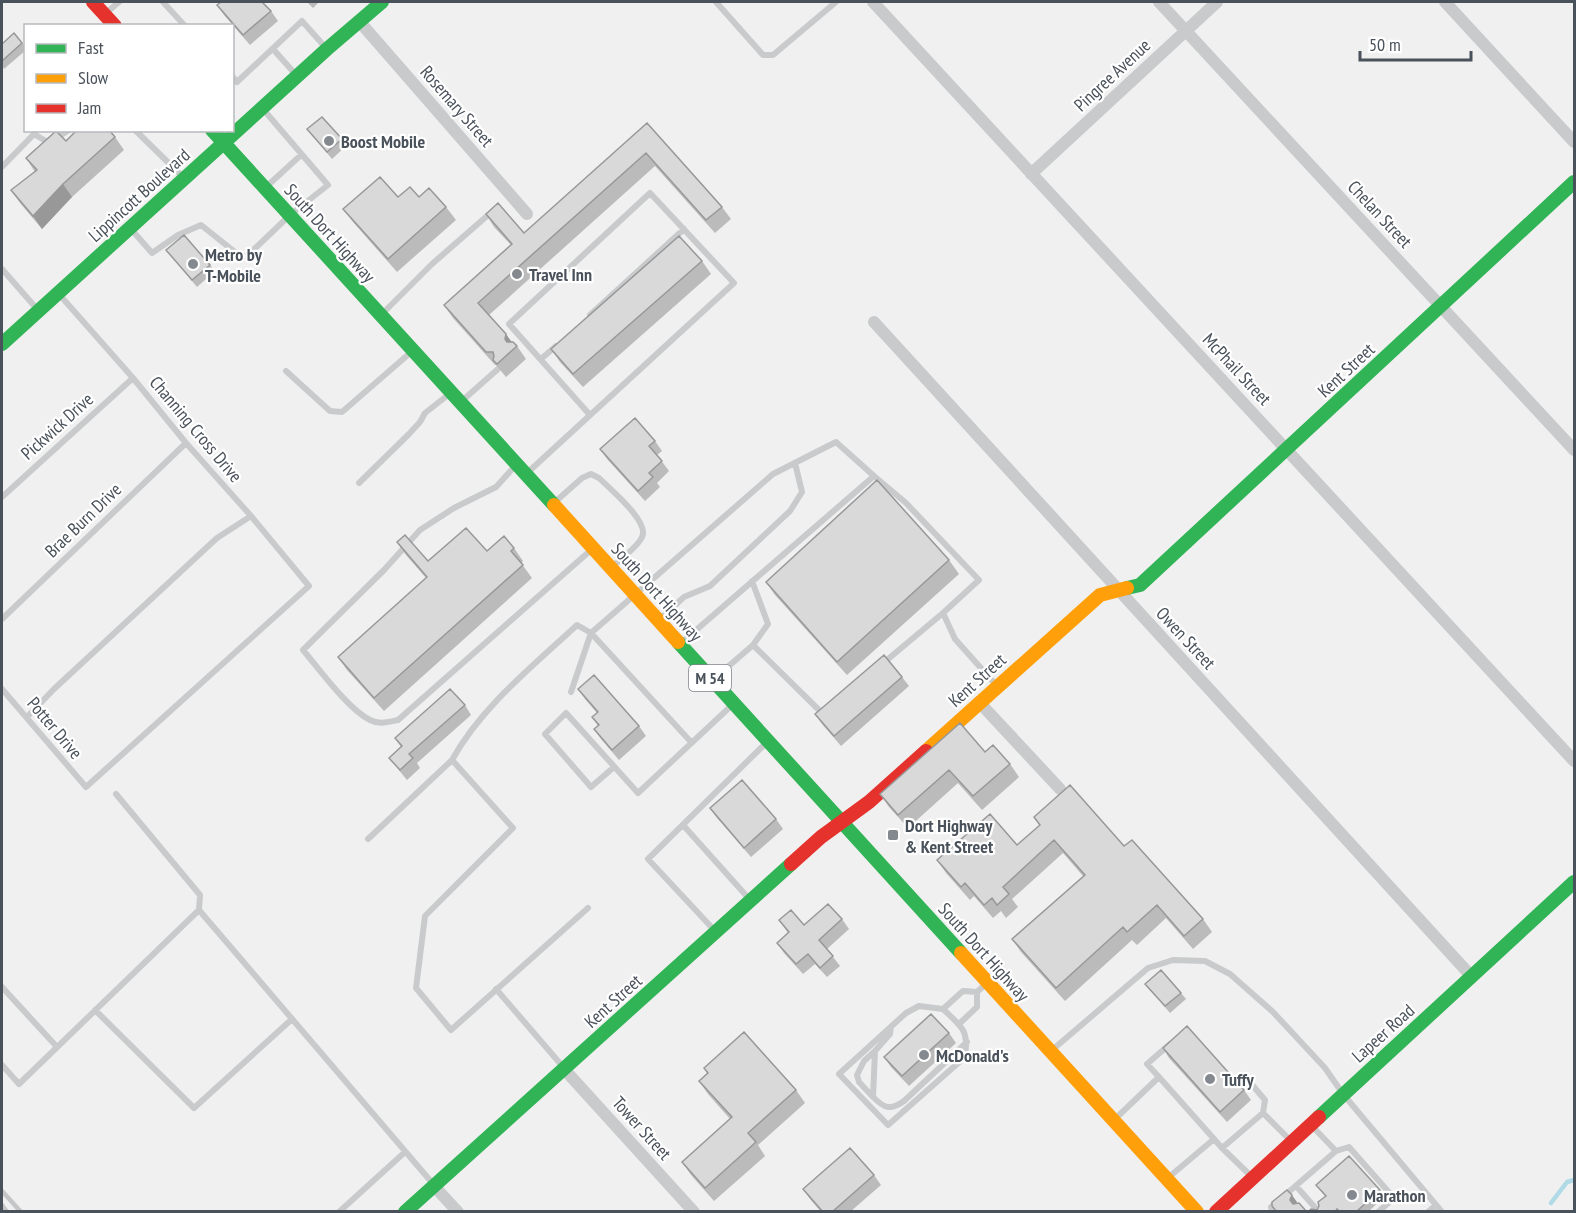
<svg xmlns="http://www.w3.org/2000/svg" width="1576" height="1213" font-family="'PT Sans Narrow',sans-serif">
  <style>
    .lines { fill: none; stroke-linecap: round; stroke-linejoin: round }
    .stream { stroke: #afdae6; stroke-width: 4.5 }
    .lane { stroke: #c8cacb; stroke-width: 6 }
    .street { stroke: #c8cacb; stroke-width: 12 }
    .fast { stroke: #30b455; stroke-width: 14 }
    .slow { stroke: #ff9f0a; stroke-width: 14 }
    .jam { stroke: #e5322d; stroke-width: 14 }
    .rail { stroke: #c4c5c6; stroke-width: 4.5 }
    .wall { fill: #bbb }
    .shaded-wall { fill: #989899 }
    .building { fill: #d9d9da; stroke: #989899; stroke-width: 1.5 }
    .poi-dot { fill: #83898e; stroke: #fff; stroke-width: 2 }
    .labels { text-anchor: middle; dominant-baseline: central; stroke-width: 4.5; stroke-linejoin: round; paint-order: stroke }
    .shield { fill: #fff; stroke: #80858c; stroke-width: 1.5 }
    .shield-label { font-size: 16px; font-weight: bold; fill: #49515a }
    .street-label { font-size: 18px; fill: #49515a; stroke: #fff }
    .poi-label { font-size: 18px; font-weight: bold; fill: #49515a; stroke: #fff; text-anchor: start }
  </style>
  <rect width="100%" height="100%" fill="#f0f0f0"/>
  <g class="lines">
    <!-- stream -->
    <path class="stream" d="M1551 1203 1567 1182 1574 1180"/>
    <!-- lane -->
    <path class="lane" d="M163 2 185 26
      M716 2 763 55H773L836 2
      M106 13 119 2
      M273 49 297 76
      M232 76 237 82 302 21 326 48
      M135 130 184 178
      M2 167 34 134 49 143 69 130
      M266 187 301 155
      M131 229 152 253 178 235 201 225 240 256H247L290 215 328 185 263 109
      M2 269 37 309
      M382 314 432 264 487 216
      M590 315 684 229
      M541 359 556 346
      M286 371 330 411 342 412 410 353
      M463 400 498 369
      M514 467 496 487 454 508 420 530 384 570 303 650C320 670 348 709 370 720 380 725 388 722 398 720L591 550
      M526 474 734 283 650 193 509 324 590 415
      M359 483 409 434 420 422 425 413 448 395
      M2 497 133 378
      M555 502 582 478 591 474 599 478C610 489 650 522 642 537 638 547 619 560 611 568
      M752 581 768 624 753 645
      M2 619 186 443
      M659 620 684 597 710 586 790 511 802 492 795 463
      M680 644 874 476 906 503 979 580 943 613 955 639 997 686
      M881 665 943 613
      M715 678 753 645 823 714 825 712
      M2 689 86 787 309 586 251 516 186 443 133 378 58 293
      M571 692 591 633 773 474 836 442 874 476
      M27 717 54 689 217 538 251 516
      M614 767 591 787 545 734 566 713 638 793 731 706
      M116 794 200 895 199 910
      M683 825 751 901
      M368 839 452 760
      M588 908 451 1030 416 988 425 916 513 828 452 760C481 707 533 666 577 625L591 633 691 742
      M715 931 648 859 766 743
      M2 987 57 1047
      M496 989 564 1068
      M943 1009C962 1027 969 1030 965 1057L888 1125 839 1074 906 1013 919 1006 943 1009 963 991 977 992
      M95 1010 194 1108 292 1019
      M959 1024 977 1007V992L987 983
      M891 1027 890 1034 875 1051 873 1097C884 1108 890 1111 904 1101L967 1042
      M1051 1051 1148 968 1173 960 1205 961 1230 974 1273 1012 1325 1068 1343 1094 1442 1212
      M2 1065 19 1084 199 910 434 1185
      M1159 1077 1147 1064 1170 1044
      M1248 1080 1265 1100 1263 1113
      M873 1097 859 1082 857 1075 864 1061 875 1051
      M1115 1119 1159 1077 1222 1148
      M1311 1125 1336 1151 1349 1147 1394 1198 1378 1212
      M1169 1177 1214 1139
      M1252 1177 1222 1148 1263 1113 1291 1141
      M1296 1186 1319 1212
      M1284 1196 1336 1151
      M339 1212 405 1152
      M1272 1212 1271 1207 1277 1202
      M1428 1212 1436 1205"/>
    <!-- street -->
    <path class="street" d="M873 2 1574 761
      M1159 2 1574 450
      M1445 2 1574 142
      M359 21 527 214
      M1031 174 1217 2
      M874 322 1472 977
      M979 702 1060 789
      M564 1069 694 1212
      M434 1186 458 1212"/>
    <!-- fast -->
    <path class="fast" d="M212 130 554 505
      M2 344 327 49 382 2
      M1127 588 1140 585 1574 182
      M678 642 961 953
      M1319 1117 1574 882
      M405 1212 791 864"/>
    <!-- slow -->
    <path class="slow" d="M554 505 678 642
      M926 751 1100 595 1127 588
      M961 953 1197 1212"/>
    <!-- jam -->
    <path class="jam" d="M93 2 115 26
      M791 864 821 837 869 802 926 751
      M1216 1212 1319 1117"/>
    <!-- rail -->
    <path class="rail" d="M2 1191 21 1212
      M2 1205 7 1212"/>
  </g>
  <!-- wall -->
  <path class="wall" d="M307 2H319L313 8Z
    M217 5 271 11 278 21 250 45 224 15Z
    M22 43 26 47V50L4 69 2 65V44Z
    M647 123 722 207 731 219 715 233 655 166 489 315 512 342 517 346 526 359 506 377 496 365H495L453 318 444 305 511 245 494 227 486 214 524 233Z
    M307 129 342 139 346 146 332 159Z
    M115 137 124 150 72 197 42 229 20 203 11 190 35 172 26 158 66 141Z
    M398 197H419L446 207 456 220 397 272 353 222 343 209Z
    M166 250 210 265 215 271 197 287Z
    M702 261 711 274 583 387 560 362 551 349Z
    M655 441 662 451 657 455 669 471 657 483 660 487 645 501 607 459 600 449Z
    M397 542 428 561 487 551 514 548 523 561 521 563 532 578 384 711 347 670 338 657 426 578 406 555Z
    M949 560 959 574 847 675 775 595 766 582Z
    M902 677 909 686 841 746 822 724 815 714Z
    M578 689 639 726 646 736 619 760 601 739 594 729 598 726 592 717 597 713 585 699Z
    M465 705 471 715 417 763 420 768 407 780 389 758 401 747 395 738Z
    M985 752 1010 764 1019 777 982 810 958 783 908 828 889 807 880 794Z
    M710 808 776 819 783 829 751 857 717 818Z
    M1034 817 1124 846 1203 919 1212 932 1193 949 1166 918 1137 945 1132 940 1065 1001 1021 952 1012 939 1083 876 1063 853 1012 899 1018 907 1006 918 1001 911 993 918 974 896 970 900 946 873 937 860 1017 845 1040 826Z
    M842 919 849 929 827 949 840 966 827 977 815 964 803 974 784 953 777 943 788 933 779 920 804 925Z
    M1145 984 1181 993 1186 999 1170 1013Z
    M949 1033 956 1043 909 1086 891 1067 884 1057Z
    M1163 1048 1244 1090 1251 1100 1227 1122 1169 1058Z
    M704 1068 796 1090 805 1103 758 1145 765 1156 714 1201 691 1175 682 1162 730 1119 708 1094 699 1081 707 1073Z
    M874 1175 881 1185 850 1212H821L810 1199 803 1189Z
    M1316 1185 1380 1190 1384 1197 1368 1212H1308L1317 1210 1325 1196Z"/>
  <!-- shaded-wall -->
  <path class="shaded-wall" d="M63 184 72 197 42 229 33 216Z
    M506 334 515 347 512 350 505 339Z
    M1292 1195 1297 1202 1295 1206 1290 1200Z"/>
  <!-- building -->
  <path class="building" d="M221 2H262L271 11 243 35 217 5Z
    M14 33 22 43 2 61V44Z
    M322 117 342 139 327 152 307 129Z
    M647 123 722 207 706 220 646 153 478 303 506 334 505 339 507 342H513L517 346 497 364 493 360 494 356 493 352H486L444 305 512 244 486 214 498 203 524 233Z
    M77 130H109L115 137 63 184 33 216 11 190 37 170 26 158 56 131 66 141Z
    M380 177 398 197 410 187 419 197 429 188 446 207 388 259 343 209Z
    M184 235 210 265 192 280 166 250Z
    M679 236 702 261 573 374 551 349Z
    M635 418 655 441 649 446 662 461 649 473 653 477 638 491 600 449Z
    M877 480 949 560 837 662 766 582Z
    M466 528 487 551 504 536 514 548 511 551 523 565 374 698 338 657 427 577 397 542 405 535 428 561Z
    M884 655 902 677 834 736 815 714Z
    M594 675 639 726 612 750 594 729 599 725 592 717 598 712 578 689Z
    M450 689 465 705 409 754 413 758 400 770 389 758 402 746 395 738Z
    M960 723 985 752 993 745 1010 764 973 796 949 770 898 815 880 794Z
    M742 780 776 819 744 848 710 808Z
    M1070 785 1124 846 1132 840 1203 919 1184 936 1157 905 1127 932 1123 927 1056 988 1012 939 1085 875 1054 840 1003 887 1009 894 997 905 992 898 984 905 965 883 961 887 937 860 990 814 1017 845 1040 825 1034 817Z
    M828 904 842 919 819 940 833 956 820 968 808 954 796 964 777 943 789 932 779 920 791 910 804 925Z
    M1161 970 1181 993 1165 1006 1145 984Z
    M931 1014 949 1033 902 1076 884 1057Z
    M1187 1026 1244 1090 1220 1112 1163 1048Z
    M744 1032 796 1090 748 1133 756 1142 705 1188 682 1162 732 1117 699 1081 708 1073 704 1068Z
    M850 1148 874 1175 832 1212H823L803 1189Z
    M1349 1156 1380 1190 1356 1212H1340L1337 1209 1335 1212H1308L1311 1209 1317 1210 1319 1206 1318 1202 1326 1196 1316 1185Z
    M1287 1190 1292 1195 1290 1200 1293 1204 1299 1203 1307 1212H1277L1272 1206V1202Z"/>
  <!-- markers -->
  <g class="poi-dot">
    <circle cx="329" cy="141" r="6"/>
    <circle cx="193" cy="264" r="6"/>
    <circle cx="517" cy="274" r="6"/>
    <rect x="887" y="829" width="12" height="12" rx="3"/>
    <circle cx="924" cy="1055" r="6"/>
    <circle cx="1210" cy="1079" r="6"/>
    <circle cx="1352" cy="1195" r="6"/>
  </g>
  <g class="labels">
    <!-- shield labels -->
    <rect class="shield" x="689" y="665" width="42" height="26" rx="4.5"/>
    <g class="shield-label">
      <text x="710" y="678">M 54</text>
    </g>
    <!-- street labels -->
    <g class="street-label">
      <text transform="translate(1112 75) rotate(-43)">Pingree Avenue</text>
      <text transform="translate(457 106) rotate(49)">Rosemary Street</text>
      <text transform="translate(139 195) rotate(-42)">Lippincott Boulevard</text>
      <text transform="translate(1380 214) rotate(47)">Chelan Street</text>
      <text transform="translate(330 233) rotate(48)">South Dort Highway</text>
      <text transform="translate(1237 369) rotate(47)">McPhail Street</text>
      <text transform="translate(1346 370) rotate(-43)">Kent Street</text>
      <text transform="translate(57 426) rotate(-42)">Pickwick Drive</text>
      <text transform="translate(196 429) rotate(50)">Channing Cross Drive</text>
      <text transform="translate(83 520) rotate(-44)">Brae Burn Drive</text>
      <text transform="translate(657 592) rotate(48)">South Dort Highway</text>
      <text transform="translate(1186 638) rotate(47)">Owen Street</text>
      <text transform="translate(977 680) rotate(-42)">Kent Street</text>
      <text transform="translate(55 728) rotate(50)">Potter Drive</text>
      <text transform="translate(984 952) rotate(48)">South Dort Highway</text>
      <text transform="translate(613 1001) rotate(-42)">Kent Street</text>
      <text transform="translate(1383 1033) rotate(-42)">Lapeer Road</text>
      <text transform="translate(642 1128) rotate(48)">Tower Street</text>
    </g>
    <!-- poi labels -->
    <g class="poi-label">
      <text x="341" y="141">Boost Mobile</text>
      <text x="205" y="254">Metro by<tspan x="205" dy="21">T-Mobile</tspan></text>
      <text x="529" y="274">Travel Inn</text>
      <text x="905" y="825">Dort Highway<tspan x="905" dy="21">&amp; Kent Street</tspan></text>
      <text x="936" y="1055">McDonald's</text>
      <text x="1222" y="1079">Tuffy</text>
      <text x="1364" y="1195">Marathon</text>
    </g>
  </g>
  <!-- border -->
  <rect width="1576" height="1213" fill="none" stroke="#49515a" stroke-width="6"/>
  <!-- legend -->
  <rect x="24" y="24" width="210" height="108" fill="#ffffff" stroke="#b6b9bd" stroke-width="1.5"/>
  <rect x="36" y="44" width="30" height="9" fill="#30b455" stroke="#b6b9bd" stroke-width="1.5"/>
  <text x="78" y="54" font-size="18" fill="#49515a">Fast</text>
  <rect x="36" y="74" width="30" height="9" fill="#ff9f0a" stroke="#b6b9bd" stroke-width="1.5"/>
  <text x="78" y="84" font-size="18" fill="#49515a">Slow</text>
  <rect x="36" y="104" width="30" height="9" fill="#e5322d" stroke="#b6b9bd" stroke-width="1.5"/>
  <text x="78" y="114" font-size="18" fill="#49515a">Jam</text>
  <!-- scale -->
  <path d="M1360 51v9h111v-9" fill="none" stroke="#49515a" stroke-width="3"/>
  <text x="1369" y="51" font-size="18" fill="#49515a" stroke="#ffffff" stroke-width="4.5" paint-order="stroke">50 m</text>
</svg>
